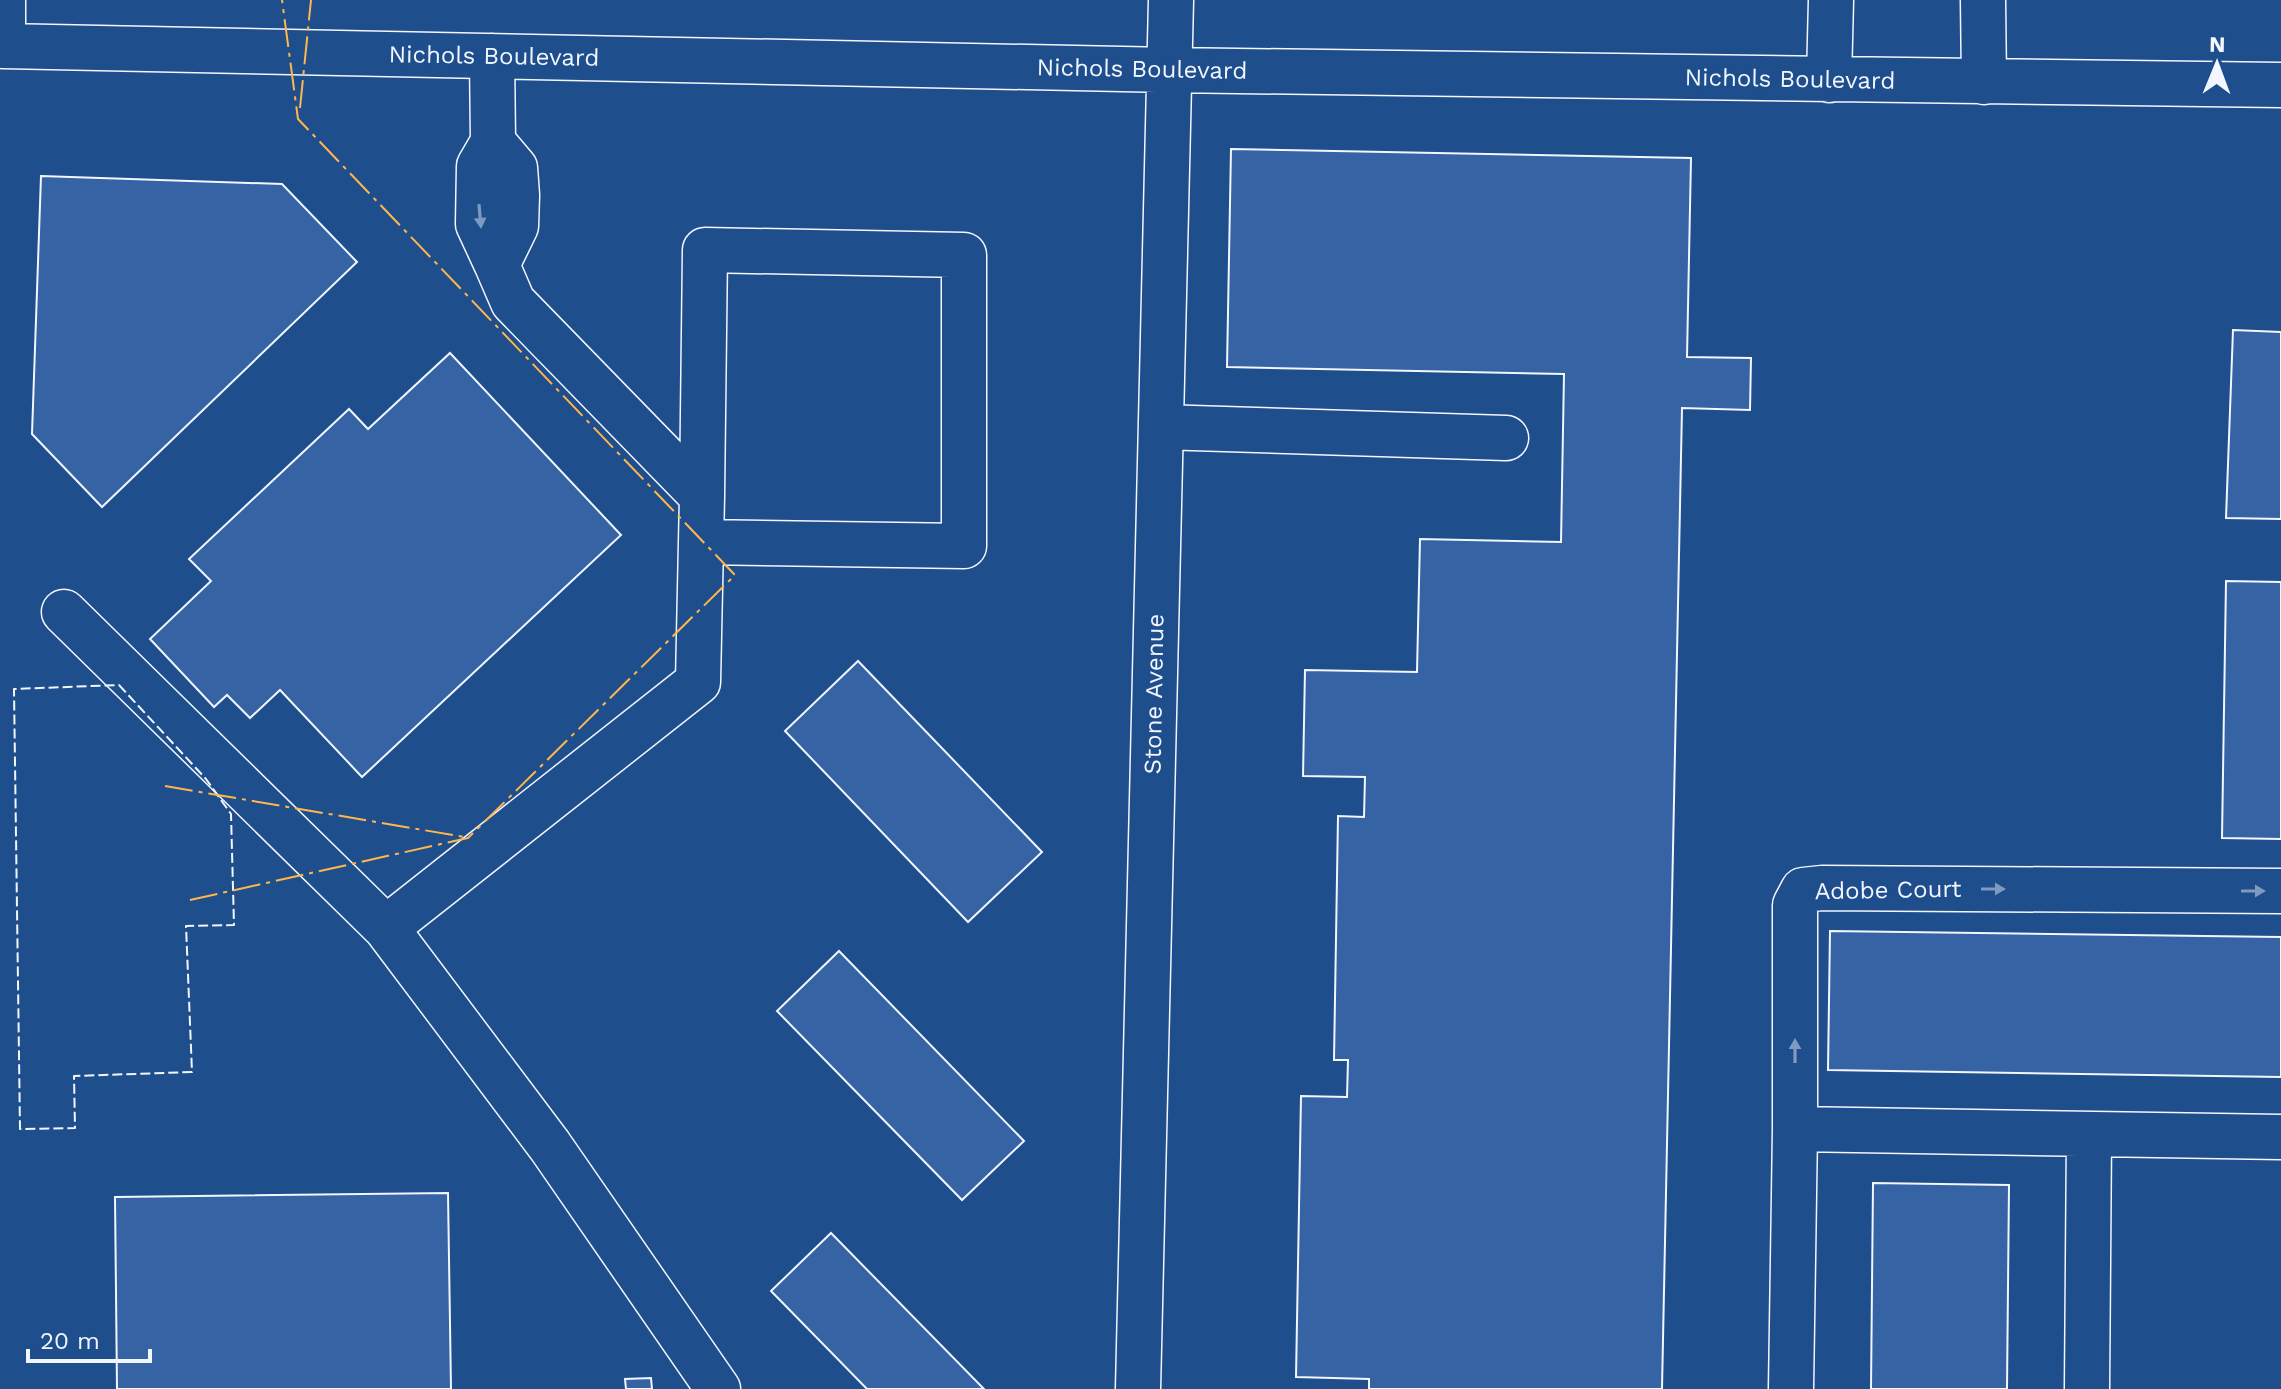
<svg xmlns="http://www.w3.org/2000/svg" width="2281" height="1389" font-family="'Work Sans',sans-serif">
  <style>
    .building { fill: #3563a3; stroke: #f2f6ff; stroke-width: 2 }
    .lines { fill: none; stroke-linecap: round; stroke-linejoin: round }
    .minor-casing { stroke: #f2f6ff; stroke-width: 47 }
    .minor { stroke: #1f4e8c; stroke-width: 44 }
    .fence { stroke: #f2f6ff; stroke-width: 2; stroke-dasharray: 10 4; stroke-linecap: butt }
    .power { stroke: #ffb74d; stroke-width: 2; stroke-dasharray: 28 6 4 6; stroke-linecap: butt }
    .oneway { fill: #7e9ac0 }
    .labels { text-anchor: middle; dominant-baseline: central; stroke-width: 6; stroke-linejoin: round; paint-order: stroke }
    .street-label { font-size: 24px; fill: #f2f6ff; stroke: #1f4e8c }
  </style>
  <rect width="100%" height="100%" fill="#1f4e8c"/>
  <!-- building -->
  <path class="building" d="M1231 149 1691 158 1687 357 1751 358 1750 410 1682 408 1662 1389H1369V1379L1296 1377 1301 1096 1347 1097 1348 1060H1334L1338 816 1364 817 1365 777 1303 776 1305 670 1417 672 1420 539 1561 542 1564 374 1227 367Z
    M41 176 282 184 357 262 102 507 32 434Z
    M2233 330 2281 332V519L2226 518Z
    M450 353 621 535 362 777 280 690 250 718 227 695 214 707 150 639 211 581 189 559 349 409 368 429Z
    M2226 581 2281 582V839L2222 838Z
    M858 661 1042 852 968 922 785 731Z
    M1830 931 2281 937V1077L1828 1070Z
    M839 951 1024 1141 962 1200 777 1011Z
    M1873 1183 2009 1185 2007 1389H1871Z
    M448 1193 451 1389H117L115 1197Z
    M831 1233 984 1389H867L771 1291Z
    M651 1378 652 1389H626L625 1379Z"/>
  <g class="lines">
    <defs>
      <path id="minor" d="M3 0V46L1169 70 2281 85
        M1983 0 1984 82
        M492 56 493 142 479 166 478 224 497 265 516 226 517 195 515 168 493 142
        M1829 80 1831 0
        M497 265 513 302 702 496 698 682 386 928 550 1146 718 1389
        M1161 427 1506 438
        M701 542 964 546V255L705 250 702 496
        M64 612 386 928
        M1795 1129 2281 1137
        M1138 1389 1171 0
        M1791 1389 1795 1129V905L1803 890 1822 888 2281 891
        M2087 1389 2089 1134"/>
    </defs>
    <!-- minor casing -->
    <use href="#minor" class="minor-casing"/>
    <!-- minor -->
    <use href="#minor" class="minor"/>
    <!-- fence -->
    <path class="fence" d="M119 685 206 779 231 814 234 925 186 926 192 1072 74 1076 75 1128 20 1129 14 689Z"/>
    <!-- power -->
    <path class="power" d="M300 108 311 0
      M165 786 464 837
      M190 900 468 838 735 575 298 119 282 0"/>
  </g>
  <!-- one-way arrows -->
  <defs><path id="oneway-solid" d="M-6-.8H1V-3.2L6.5 0L1 3.2V.8H-6Z" transform="scale(2)"/></defs>
  <g class="oneway">
    <use href="#oneway-solid" transform="translate(480 216) rotate(85)"/>
    <use href="#oneway-solid" transform="translate(1993 889)"/>
    <use href="#oneway-solid" transform="translate(2253 891)"/>
    <use href="#oneway-solid" transform="translate(1795 1051) rotate(-90)"/>
  </g>
  <g class="labels">
    <!-- street labels -->
    <g class="street-label">
      <text transform="translate(494 56) rotate(1)">Nichols Boulevard</text>
      <text transform="translate(1142 69) rotate(1)">Nichols Boulevard</text>
      <text transform="translate(1790 79) rotate(1)">Nichols Boulevard</text>
      <text transform="translate(1154 694) rotate(-89)">Stone Avenue</text>
      <text transform="translate(1888 890) rotate(-1)">Adobe Court</text>
    </g>
  </g>
  <!-- north arrow -->
  <g transform="translate(2217 64) rotate(1)" stroke="#1f4e8c" stroke-width="6" paint-order="stroke">
  <path d="M0-6L14 30L0 20L-14 30Z" fill="#f2f6ff"/>
  <text y="-12" font-size="22" font-weight="bold" text-anchor="middle" fill="#f2f6ff">N</text>
  </g>
  <!-- scale -->
  <path d="M28 1349v12h122v-12" fill="none" stroke="#f2f6ff" stroke-width="4"/>
  <text x="40" y="1349" font-size="24" fill="#f2f6ff" stroke="#1f4e8c" stroke-width="6" paint-order="stroke">20 m</text>
</svg>
